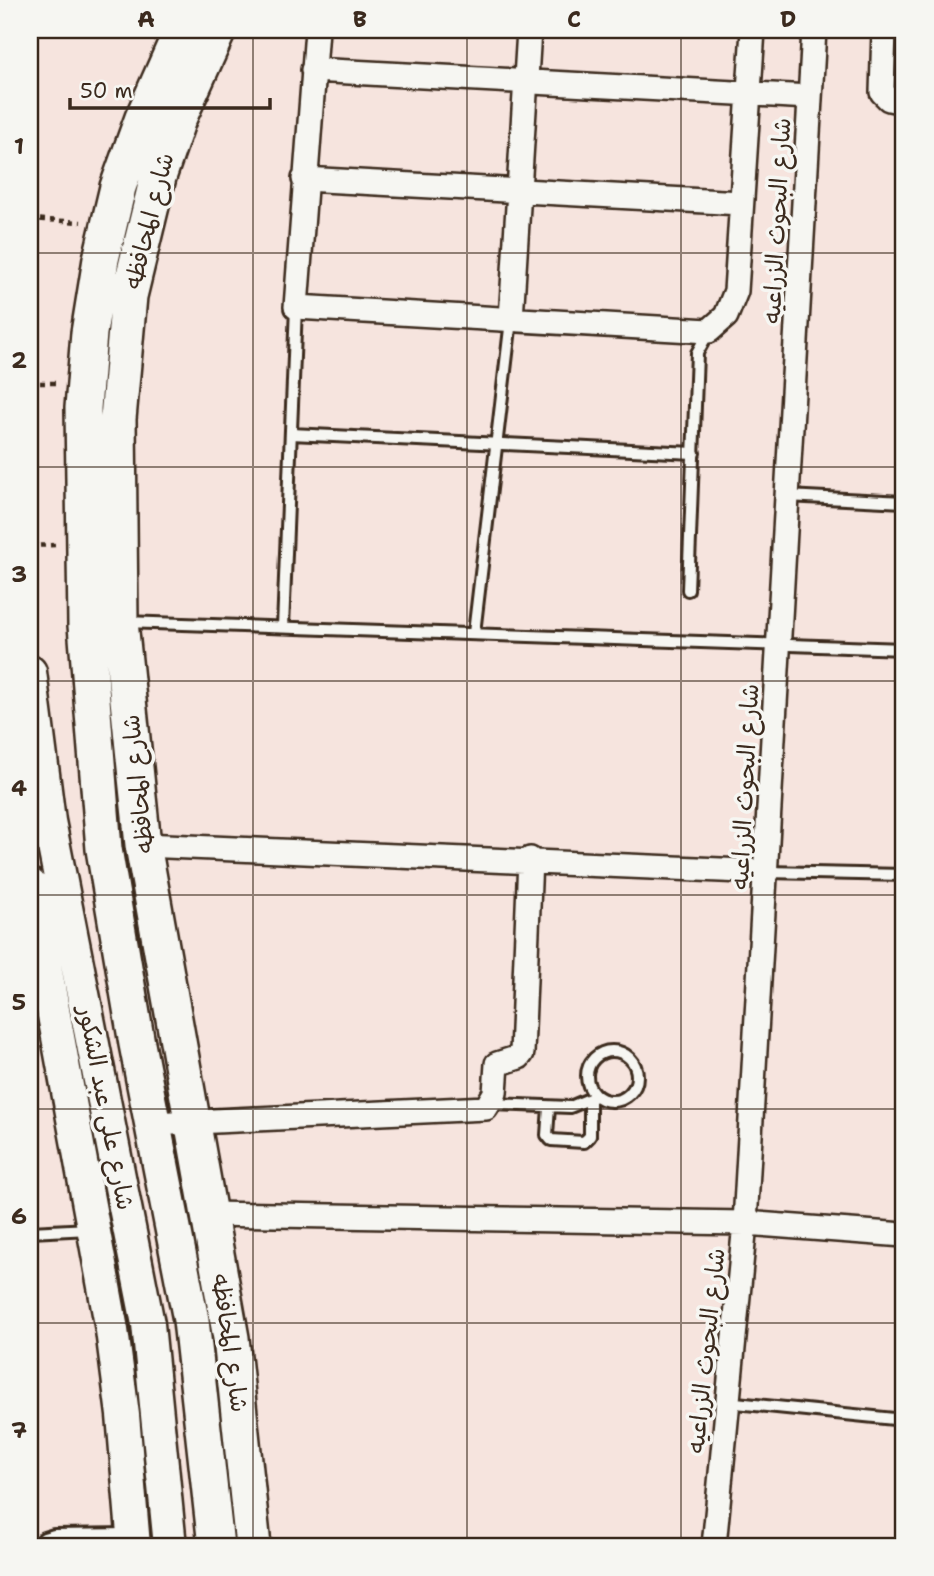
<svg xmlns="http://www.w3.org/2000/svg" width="934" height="1576" font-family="'Shantell Sans','Playpen Sans Arabic',sans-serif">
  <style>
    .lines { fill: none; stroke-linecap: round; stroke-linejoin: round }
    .service-casing { stroke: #3b2a1e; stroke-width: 16 }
    .minor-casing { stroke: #3b2a1e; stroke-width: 28 }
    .secondary-casing { stroke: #3b2a1e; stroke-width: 37 }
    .primary-casing { stroke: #3b2a1e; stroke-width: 40 }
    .path { stroke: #3b2a1e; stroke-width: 4.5; stroke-dasharray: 5 5; stroke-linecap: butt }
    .service { stroke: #f6f6f2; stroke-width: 10 }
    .minor { stroke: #f6f6f2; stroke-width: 23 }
    .secondary { stroke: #f6f6f2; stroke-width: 32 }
    .primary { stroke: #f6f6f2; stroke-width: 35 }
    .grid { fill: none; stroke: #3b2a1e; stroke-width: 2; stroke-opacity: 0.55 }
    .labels { text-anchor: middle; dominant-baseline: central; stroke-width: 7; stroke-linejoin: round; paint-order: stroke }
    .street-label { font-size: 24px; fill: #3b2a1e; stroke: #f6f6f2 }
    .neatline { fill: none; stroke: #3b2a1e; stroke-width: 2.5 }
    .grid-label { font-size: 23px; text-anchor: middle; font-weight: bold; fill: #3b2a1e }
  </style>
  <rect width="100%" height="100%" fill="#f6e4de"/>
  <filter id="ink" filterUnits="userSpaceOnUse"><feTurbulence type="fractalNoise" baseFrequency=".0143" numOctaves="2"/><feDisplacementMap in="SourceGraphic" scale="14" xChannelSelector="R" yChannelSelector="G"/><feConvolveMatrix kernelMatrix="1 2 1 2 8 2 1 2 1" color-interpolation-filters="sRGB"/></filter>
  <g filter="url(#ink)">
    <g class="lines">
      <defs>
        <path id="service" d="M291 434 694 453
          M787 496 904 502
          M688 590 697 353 709 331
          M124 622 904 649
          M283 627 296 307
          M474 633 511 320
          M767 872 904 875
          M587 1076a25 25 0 1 1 50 0a25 25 0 1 1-50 0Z
          M491 1104 570 1107 594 1097
          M549 1107 547 1135 551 1140 584 1142 590 1136V1100
          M30 1232 90 1229
          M726 1402 904 1420
          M38 1546 44 1538 54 1535 130 1534"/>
        <path id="minor" d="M317 30 296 307 709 331 726 316 736 291 753 30
          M884 30 882 92 889 99 904 102
          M313 70 810 97
          M304 179 741 203
          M511 319 529 30
          M143 845 767 872
          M152 1124 486 1108 495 1093 497 1064 519 1057 522 1053 530 859
          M210 1214 745 1223 904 1235
          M714 1546 745 1223 814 30"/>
        <path id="secondary" d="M30 672 49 821 148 1324 170 1546
          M30 885 112 1330 123 1415 134 1546"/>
        <path id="primary" d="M182 30 143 118 118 187 101 259 89 333 83 408 86 625 104 849 137 1044 191 1320 216 1546
          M218 30 178 119 158 177 129 296 118 419 120 622 143 845 231 1338 253 1546"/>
      </defs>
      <!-- service casing -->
      <use href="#service" class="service-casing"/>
      <!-- minor casing -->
      <use href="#minor" class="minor-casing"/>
      <!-- secondary casing -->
      <use href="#secondary" class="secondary-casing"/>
      <!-- primary casing -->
      <use href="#primary" class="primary-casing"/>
      <!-- path -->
      <path class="path" d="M30 219 81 222
        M30 383H56
        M30 546 56 545"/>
      <!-- service -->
      <use href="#service" class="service"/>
      <!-- minor -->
      <use href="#minor" class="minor"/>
      <!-- secondary -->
      <use href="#secondary" class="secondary"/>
      <!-- primary -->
      <use href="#primary" class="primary"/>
    </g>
  </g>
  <!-- grid -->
  <path class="grid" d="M253 30V1546M467 30V1546M681 30V1546M30 253H904M30 467H904M30 681H904M30 895H904M30 1109H904M30 1323H904"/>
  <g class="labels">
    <!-- street labels -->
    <g class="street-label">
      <text transform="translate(149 221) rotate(-76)">شارع المحافظه</text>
      <text transform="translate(777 221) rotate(-87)">شارع البحوث الزراعيه</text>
      <text transform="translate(138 784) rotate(-96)">شارع المحافظه</text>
      <text transform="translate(745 787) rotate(-87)">شارع البحوث الزراعيه</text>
      <text transform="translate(106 1108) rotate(79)">شارع على عبد الشكور</text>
      <text transform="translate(230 1343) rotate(82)">شارع المحافظه</text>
      <text transform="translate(706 1351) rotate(-84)">شارع البحوث الزراعيه</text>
    </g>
  </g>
  <!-- margin -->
  <rect width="934" height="1576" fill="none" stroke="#f6f6f2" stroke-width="77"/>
  <!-- scale -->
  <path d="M70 98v10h200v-10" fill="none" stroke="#3b2a1e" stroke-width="3.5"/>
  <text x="80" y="98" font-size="21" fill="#3b2a1e" stroke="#f6f6f2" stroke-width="5" paint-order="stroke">50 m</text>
  <rect x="38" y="38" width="857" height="1500" class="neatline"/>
  <g class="grid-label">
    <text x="146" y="27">A</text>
    <text x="360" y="27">B</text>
    <text x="574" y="27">C</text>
    <text x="788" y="27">D</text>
    <text x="19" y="154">1</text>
    <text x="19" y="368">2</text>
    <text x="19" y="582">3</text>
    <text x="19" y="796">4</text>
    <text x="19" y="1010">5</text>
    <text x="19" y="1224">6</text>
    <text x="19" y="1438">7</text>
  </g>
</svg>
